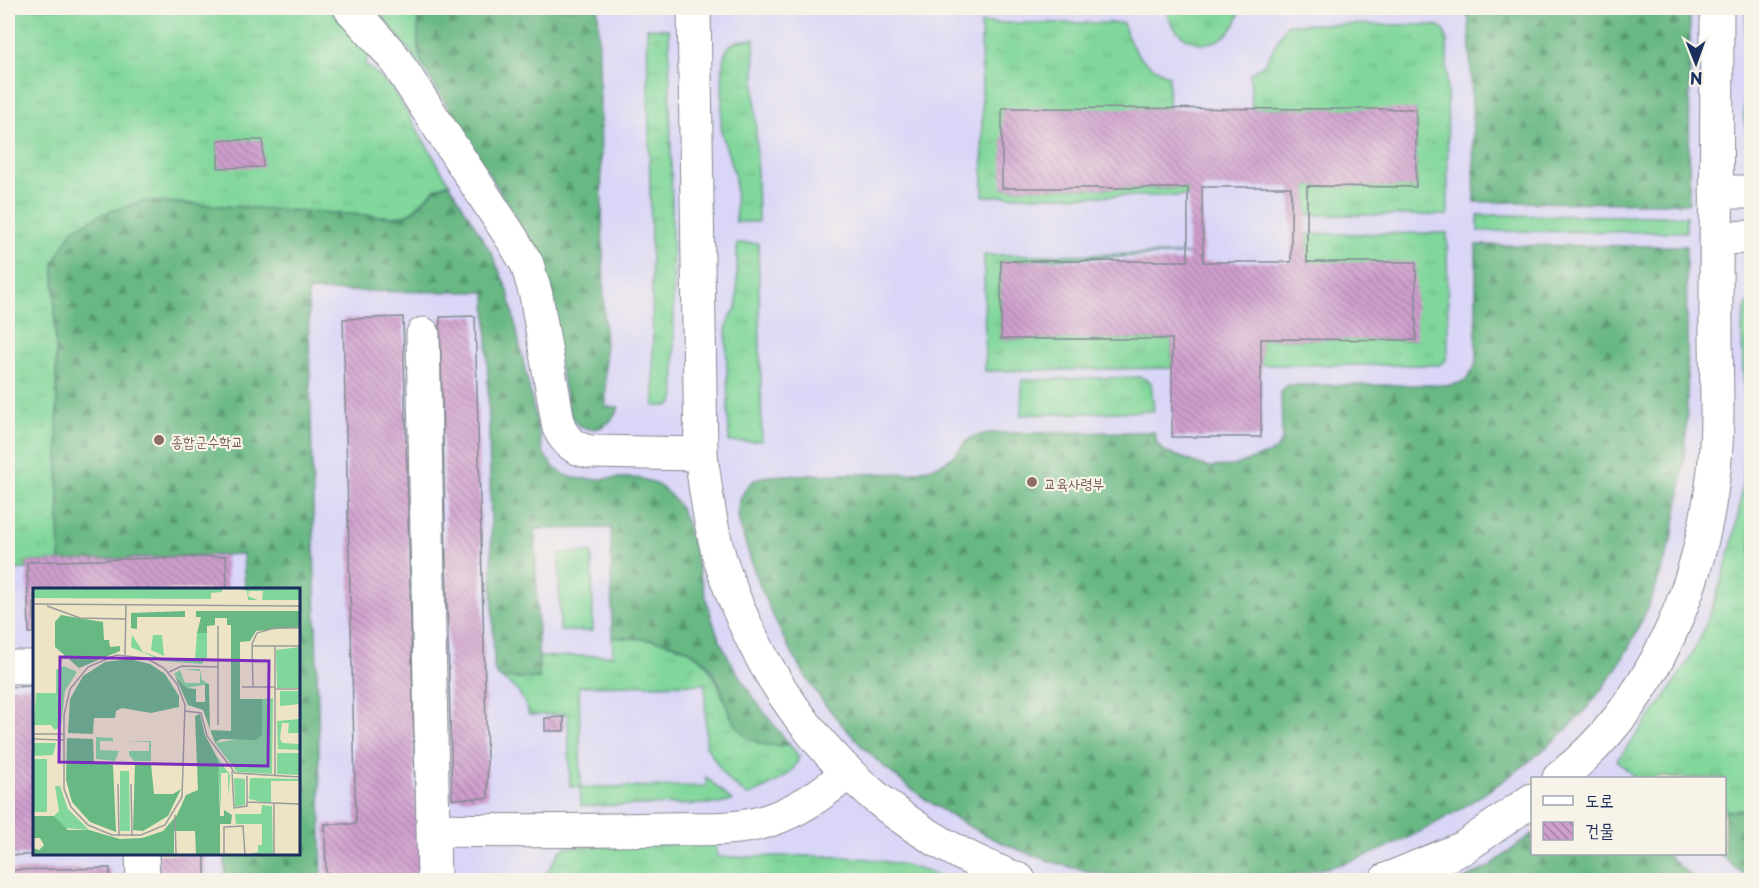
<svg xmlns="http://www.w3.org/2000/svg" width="1759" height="888" font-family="'Playpen Sans','Poor Story',sans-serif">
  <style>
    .built { fill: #dad6f7; fill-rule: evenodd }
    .grass { fill: url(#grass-tufts); stroke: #4e837c; stroke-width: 1.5 }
    .forest { fill: url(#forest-firs); stroke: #427470; stroke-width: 1.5 }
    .garden { fill: #81d79b; stroke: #4e837c; stroke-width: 1.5 }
    .building { fill: url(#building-back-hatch); fill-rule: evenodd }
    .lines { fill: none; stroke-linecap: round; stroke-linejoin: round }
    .minor-casing { stroke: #848a92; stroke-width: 35 }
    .minor { stroke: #fff; stroke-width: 33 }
    .education-dot { fill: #8d6e63; stroke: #f7f3e8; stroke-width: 2 }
    .labels { text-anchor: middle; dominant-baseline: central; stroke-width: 4.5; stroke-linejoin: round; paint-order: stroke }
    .education-label { font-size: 15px; fill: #785e54; stroke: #f7f3e8; text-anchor: start }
    .inset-road { fill: none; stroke: #999c9c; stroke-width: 1.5 }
    .view { fill: #7b2cbf; fill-opacity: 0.15; stroke: #7b2cbf; stroke-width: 3 }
    .inset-edge { fill: none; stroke: #1b2f5e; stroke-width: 3 }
  </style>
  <defs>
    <pattern id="grass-tufts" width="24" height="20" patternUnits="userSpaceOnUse" patternTransform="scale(1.5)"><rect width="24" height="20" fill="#81d79b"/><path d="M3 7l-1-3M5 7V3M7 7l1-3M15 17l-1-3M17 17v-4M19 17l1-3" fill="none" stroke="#6fb988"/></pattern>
    <pattern id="forest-firs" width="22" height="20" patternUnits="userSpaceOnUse" patternTransform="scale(1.5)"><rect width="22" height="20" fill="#68b883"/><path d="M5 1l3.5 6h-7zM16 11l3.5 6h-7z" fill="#55966e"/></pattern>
    <pattern id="building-back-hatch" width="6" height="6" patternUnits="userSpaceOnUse" patternTransform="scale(1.5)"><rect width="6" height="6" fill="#cf9ecd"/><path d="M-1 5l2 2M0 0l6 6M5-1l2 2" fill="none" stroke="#a781aa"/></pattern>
  </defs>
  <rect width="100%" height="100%" fill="#f7f3e8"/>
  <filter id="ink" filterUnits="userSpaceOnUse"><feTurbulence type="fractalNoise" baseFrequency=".0167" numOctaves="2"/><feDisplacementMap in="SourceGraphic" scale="12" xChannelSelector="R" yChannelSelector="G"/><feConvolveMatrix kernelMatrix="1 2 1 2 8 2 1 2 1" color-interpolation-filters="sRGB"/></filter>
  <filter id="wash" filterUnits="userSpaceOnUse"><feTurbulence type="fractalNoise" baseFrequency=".008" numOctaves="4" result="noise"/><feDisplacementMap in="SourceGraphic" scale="24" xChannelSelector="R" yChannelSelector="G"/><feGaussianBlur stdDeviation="1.35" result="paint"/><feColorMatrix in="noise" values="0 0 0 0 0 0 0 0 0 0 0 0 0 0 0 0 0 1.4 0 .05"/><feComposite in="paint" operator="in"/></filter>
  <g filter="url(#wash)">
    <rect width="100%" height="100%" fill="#ede4c5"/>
    <!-- built -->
    <path class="built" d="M8 8H1751V880H8ZM34 590H298V854H34ZM1532 778H1724V854H1532Z"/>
    <!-- grass -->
    <path class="grass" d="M8 8H329L369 55 365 64 386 82 397 96 449 183 435 189 411 213 396 217 144 201 54 263 60 561 27 562V569L8 570Z
      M375 8H418V50L424 69Z
      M1166 8H1240V9C1238 17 1236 25 1230 31 1207 57 1170 38 1166 8Z
      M1746 8H1752L1751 141 1747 134 1744 119Z
      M981 23H1123C1132 53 1141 62 1169 76L1168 109 1002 188H1188V196H983Z
      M1287 24 1426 25 1439 26 1444 30 1447 40 1448 215H1307V186H1416V110L1252 109 1250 74 1266 62Z
      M647 28 669 29 675 395 673 403 668 406H654Z
      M754 39 758 222H736L735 177 721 131 723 61C727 42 735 40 754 39Z
      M1478 215 1686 216V232L1478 231Z
      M1447 233 1448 352 1446 360 1439 365H1261V339L1416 340 1307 262V234Z
      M737 243H758L762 441 729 442 726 330 730 317 737 307Z
      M1188 254 1001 261V339H1172V368L985 371 984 255Z
      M1751 297V810L1725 811 1724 778H1672L1658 776 1654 778H1635L1617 760C1646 723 1681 679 1701 636 1718 596 1731 552 1739 510 1748 455 1743 384 1742 328L1745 309Z
      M1140 377 1151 382 1154 411 1021 415 1022 380Z
      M612 637 658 640 686 649 705 662 718 684 730 716 781 746 789 744 799 756C795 778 765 787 748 796L726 778 706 746 705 684 579 686 581 787 706 786V777L732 801 720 804 581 806 580 787H570L568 714 529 715C524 697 517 688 501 678H539V657L613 655Z
      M717 843V857C794 857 877 848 949 880H542L561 850 566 847Z"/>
    <!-- forest -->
    <path class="forest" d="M418 8H598L606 407H619C614 422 597 435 580 426 576 424 573 419 570 415L534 247 424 69 418 50Z
      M1465 8H1690L1689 203 1475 202 1469 20Z
      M449 183 492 254 508 291 543 452C573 509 633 452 671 496 688 514 691 540 697 563 703 588 709 614 719 638 736 677 762 710 789 744 780 747 772 746 762 744 722 734 730 686 704 661 680 638 643 639 612 637L611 528 535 529 539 678H501L496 673 494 668 486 292 308 291 322 880H225V854H298V590L245 589 243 554 60 561 54 263 73 229 102 214 144 201 396 217 411 213 435 189Z
      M1476 245 1686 246C1686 340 1694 439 1673 532 1665 567 1646 615 1629 647 1593 713 1548 750 1487 792 1436 826 1378 858 1317 870 1279 879 1242 880 1203 880 1173 880 1142 881 1113 876 999 858 894 793 824 703 789 657 761 596 745 542 742 532 737 520 738 510 738 501 745 487 753 481 761 475 775 476 785 475L910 473C922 470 936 468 947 461 968 447 957 438 990 433L1154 432 1157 444 1164 451 1207 467 1234 466 1275 451 1282 441 1281 392 1287 385H1452C1466 382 1471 376 1476 363Z
      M1751 810 1752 880H1750L1719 854H1724L1725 811Z
      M1532 834V854H1666L1695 880H1463L1490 866Z"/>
    <!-- garden -->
    <path class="garden" d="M559 553H592L593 631H560Z"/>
    <g id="blocks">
      <!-- building -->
      <path class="building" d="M1002 108 1416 109V187L1307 186V262H1416V340L1261 339V437H1172V339H1001V261H1188V188H1002ZM1202 187H1291V262H1203Z
        M218 140H263V167L218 168Z
        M475 316 488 798 452 799 440 317Z
        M403 317 416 823 423 822 424 880H326L325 824H356L343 319Z
        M8 369H10L11 415H8Z
        M226 556 227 590H34V633H29L27 562Z
        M34 686V855H8V687Z
        M564 717V731H545V718Z
        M159 854H205V880H160Z
        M110 868V880H8V870Z"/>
    </g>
  </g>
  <g filter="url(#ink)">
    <use href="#blocks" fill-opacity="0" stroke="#848a92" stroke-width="1.5"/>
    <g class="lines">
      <defs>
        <path id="minor" d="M350 8 392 55 513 240 527 264 536 295 559 428C567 443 574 449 591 452L701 454
          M694 8 701 454C706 493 711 534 724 571 775 719 873 824 1019 880
          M1716 192H1752
          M1717 238 1752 237
          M423 334 434 880
          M8 667H34
          M1559 778C1653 705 1701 586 1714 470 1720 416 1715 361 1716 307 1717 207 1716 107 1717 8
          M433 830C509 831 585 831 661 829 698 828 736 832 770 820 800 810 824 793 847 773
          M142 854 143 880
          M1386 880 1463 848 1532 800"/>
      </defs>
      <!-- minor casing -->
      <use href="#minor" class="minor-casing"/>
      <!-- minor -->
      <use href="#minor" class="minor"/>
    </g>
  </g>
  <!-- markers -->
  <g class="education-dot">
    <circle cx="159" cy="440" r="6"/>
    <circle cx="1032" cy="482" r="6"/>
  </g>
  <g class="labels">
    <!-- education labels -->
    <g class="education-label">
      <text x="171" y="440">종합군수학교</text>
      <text x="1044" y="482">교육사령부</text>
    </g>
  </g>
  <!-- overview -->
  <g transform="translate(33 588)">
    <rect width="267" height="267" fill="#ede4c5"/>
    <path d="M0 0H189V4L178 5V11L0 10ZM204 0H267V12H229L230 3H216L215 8 225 12H215L214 3ZM164 45H174V69L169 76 129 73 98 59 99 47 110 64 131 71 162 72ZM120 47H129L131 68 118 62ZM267 59V100H244L243 62ZM31 78 44 84 32 103 28 138 22 142 18 137H1L3 105H23V82ZM149 81H167L169 92 176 96 154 100 141 86 147 82 152 95H167V83ZM247 103H267V116L247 118ZM240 110 239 186 204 184 182 155 229 147V111ZM267 131V145H255L256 135H249L247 150 249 155 267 156V162L245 161 244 133ZM63 149 80 150V153H67V162L86 163 82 173 63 171ZM94 153H118V173H101L96 167V163H116V154ZM0 155H23L20 167 0 168ZM244 165H267V187L244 186ZM184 169 197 187 195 209V185H188V222ZM87 183H96L97 243H87ZM201 190 212 191V217L202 219ZM217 190 267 191V193H238V215L229 214 216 211ZM22 198H27L35 221 56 242 31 240 21 228 26 223ZM229 217 239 218 240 267H214L225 264V257H229V236H203L202 226H228Z" fill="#81d79b"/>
    <path d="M152 23V29H104V41L98 40V25ZM163 23H267V39L223 43 217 53 207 54V111H229V147L223 152 188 151 182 155 170 122 155 117 142 88 154 100 163 101V114H172V96H176L177 142 198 143V37H194V30H182V37L174 38V45H164L168 29H163ZM28 27 70 34 71 52H76L77 59 87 58V63L46 80 22 59V34ZM97 71 117 76 132 86 146 108V119L118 125 89 120 83 123 82 130H61L60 146 35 145 37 111 50 88 72 74ZM167 126 172 147 185 171 187 228H191V222L199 227 198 236H187V267H163L162 243H141V267H0V260L6 262 11 257 7 250H0V228H21L35 242H56L87 251 109 250 130 243 144 227 153 207 165 202 162 128ZM34 150 60 151 61 174 80 177 83 244 57 234 39 214 33 192ZM102 176H118L121 206H140L148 201 135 228 110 243 100 242Z" fill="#68b883"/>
    <path d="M0 171H14V224H0Z" fill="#81d79b"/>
    <path class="inset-road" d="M0 16 267 18M14 18 47 30 93 31M185 38V137M219 58H267M83 67 113 70 131 80 144 96 152 117 149 209 132 237 108 247H79L55 237 38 219 31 201V127L37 101 55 79ZM92 67 93 17M136 84 149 78 185 79M209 99H242M220 99 219 56 224 45 241 40H267M242 101H267M152 123 168 125 174 148 202 185 267 189M0 146H31M0 151 31 152M199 183 201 220 214 218V188M242 188V58M85 196 86 248M98 196 99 248M214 214 267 216M241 216V267M142 227 143 267M191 267V239L210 238 212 267"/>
    <path class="view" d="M27 69 236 73 235 178 26 174Z"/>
    <rect width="267" height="267" class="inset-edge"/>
  </g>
  <!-- margin -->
  <rect width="1759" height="888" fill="none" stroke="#f7f3e8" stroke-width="30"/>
  <!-- legend -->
  <rect x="1531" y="777" width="195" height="78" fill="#f7f3e8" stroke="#9fa5b1" stroke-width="1.5"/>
  <rect x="1543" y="796" width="30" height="9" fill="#ffffff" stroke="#9fa5b1" stroke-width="1.5"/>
  <text x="1585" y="807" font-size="18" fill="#1b2f5e">도로</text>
  <rect x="1543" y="822" width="30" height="18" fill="url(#building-back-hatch)" stroke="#9fa5b1" stroke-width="1.5"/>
  <text x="1585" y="837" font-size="18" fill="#1b2f5e">건물</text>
  <!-- north arrow -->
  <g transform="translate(1696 63) rotate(179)" stroke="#f7f3e8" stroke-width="4.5" paint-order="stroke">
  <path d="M0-4.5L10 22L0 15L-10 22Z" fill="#1b2f5e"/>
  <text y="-9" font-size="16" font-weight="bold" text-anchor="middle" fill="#1b2f5e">N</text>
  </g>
</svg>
